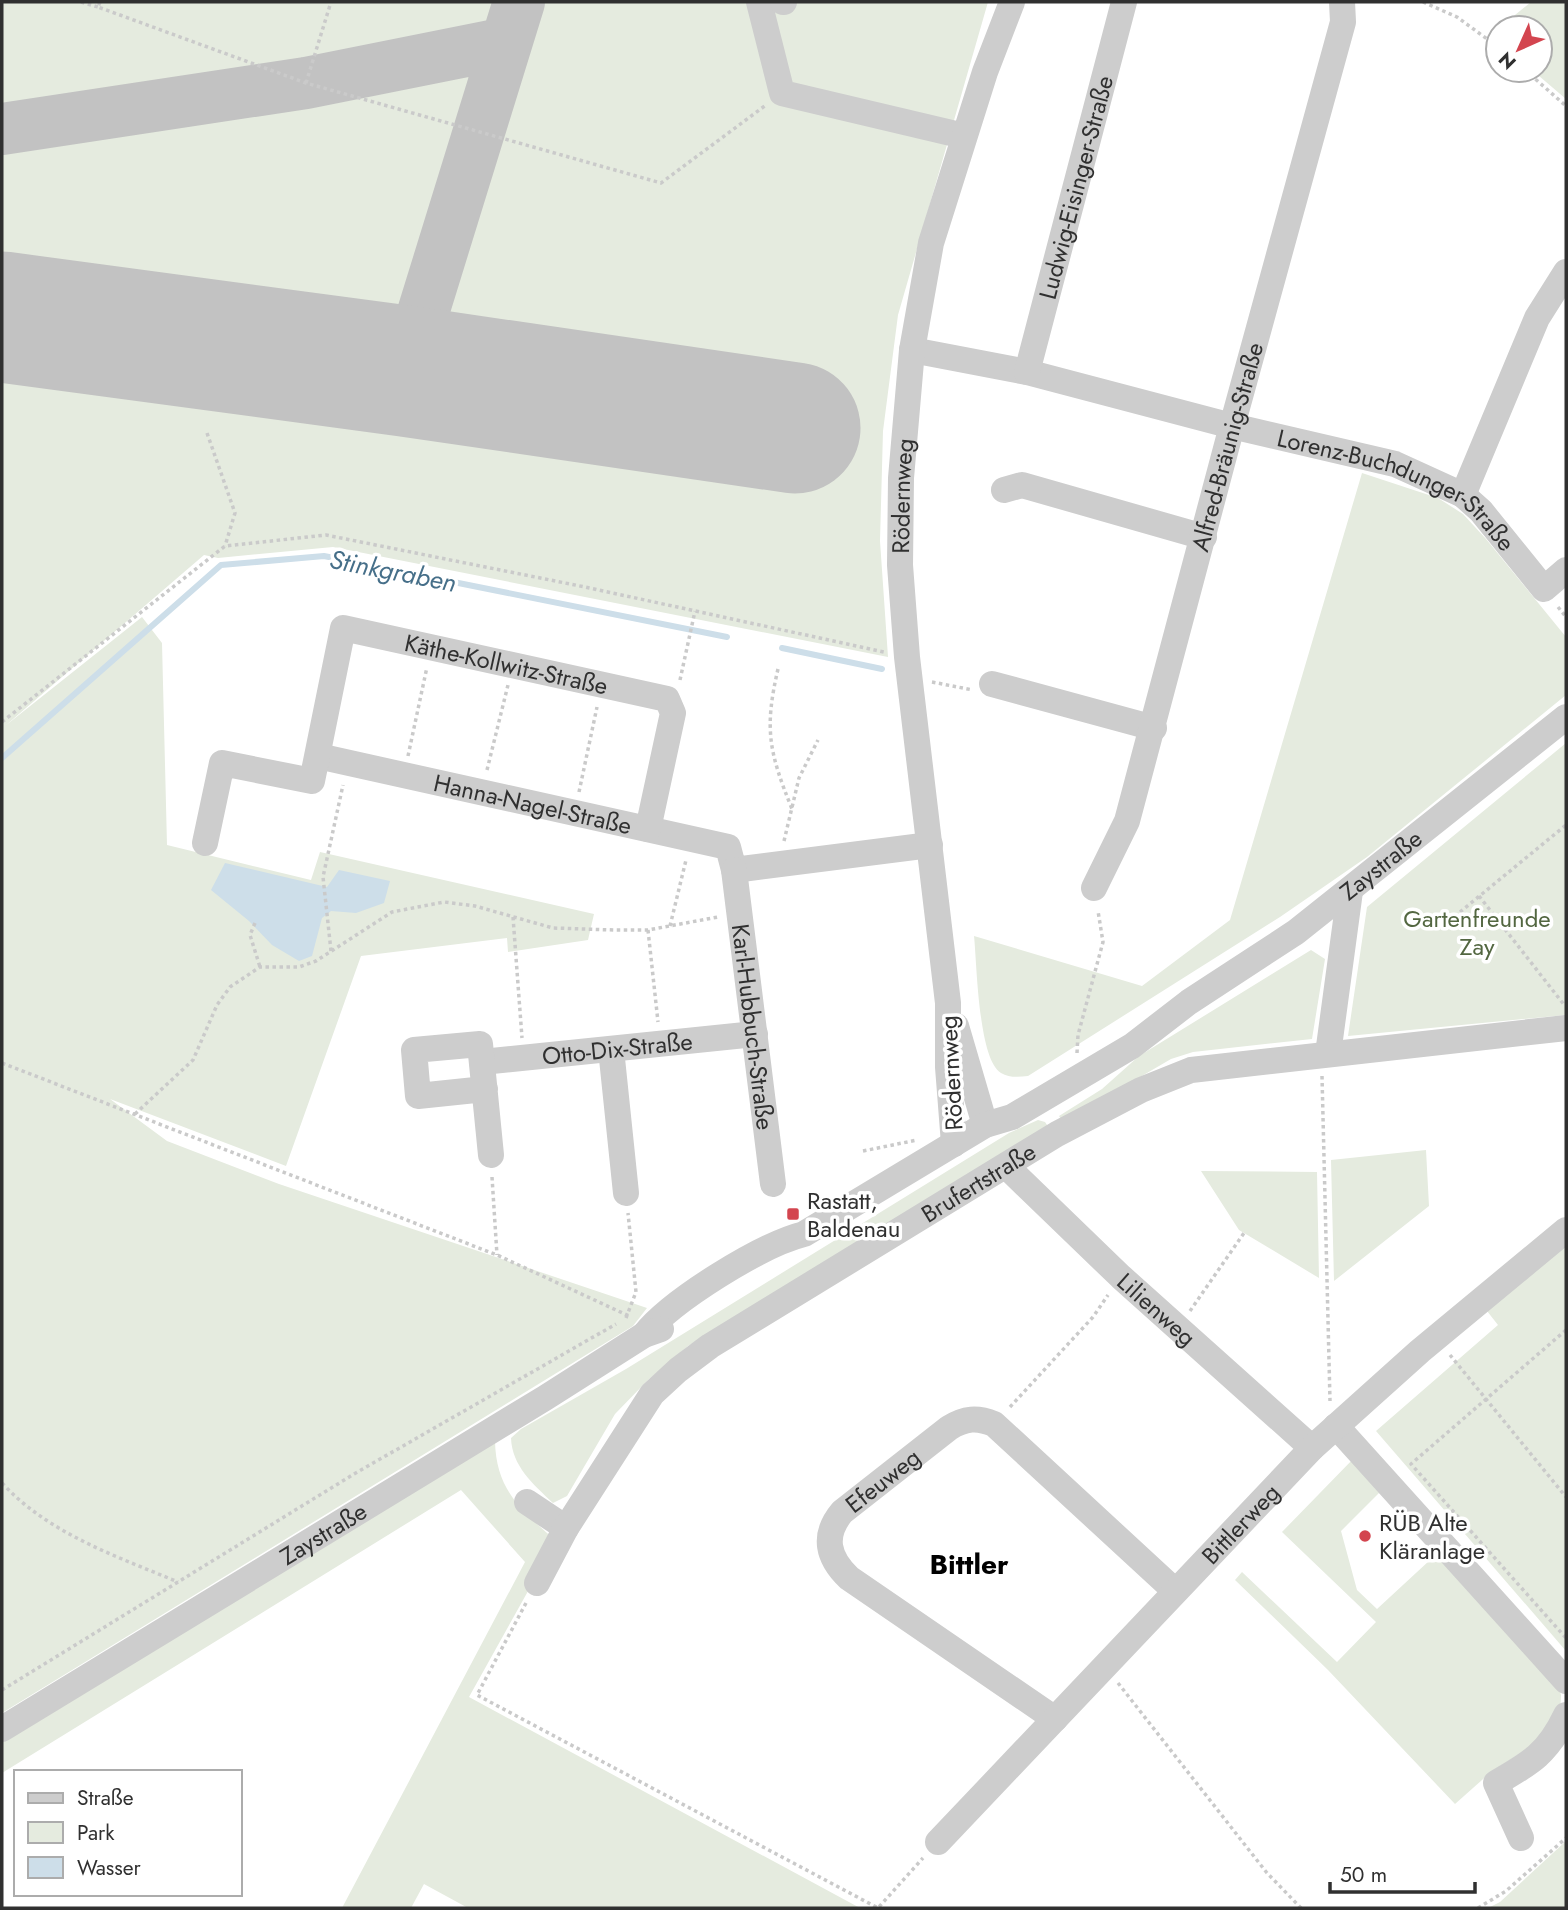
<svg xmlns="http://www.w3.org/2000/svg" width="1568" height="1910" font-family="Jost,sans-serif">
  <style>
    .green { fill: #e5ebdf }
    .water { fill: #cddee9 }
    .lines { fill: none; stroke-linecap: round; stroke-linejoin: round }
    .stream { stroke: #cddee9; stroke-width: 6 }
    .taxiway { stroke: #c2c2c2; stroke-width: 52 }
    .runway { stroke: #c2c2c2; stroke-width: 131 }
    .path { stroke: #cacaca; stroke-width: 3.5; stroke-dasharray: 3.5 3.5; stroke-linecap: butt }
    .minor { stroke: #cdcdcd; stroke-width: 26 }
    .poi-dot { fill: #d3454f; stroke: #fff; stroke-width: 2.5 }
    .labels { text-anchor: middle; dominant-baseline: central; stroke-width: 7; stroke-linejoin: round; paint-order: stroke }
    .street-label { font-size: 24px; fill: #303030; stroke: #fff }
    .park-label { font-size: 24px; fill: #536741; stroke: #fff }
    .poi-label { font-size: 24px; fill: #303030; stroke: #fff; text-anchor: start }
    .water-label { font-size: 26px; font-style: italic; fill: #466f89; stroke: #fff }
    .quarter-label { font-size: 28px; font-weight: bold; fill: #000; stroke: #fff }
  </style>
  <rect width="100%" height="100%" fill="#fff"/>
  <!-- green -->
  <path class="green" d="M2 2H988L898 315 883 431 880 541 888 657 333 547 218 558 204 555 5 726 142 617 162 643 167 845 311 880 320 852 594 914 588 940 508 952 507 938 361 956 286 1166 110 1099 167 1141 279 1184 647 1308 633 1326 2 1713Z
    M1531 2H1566V99L1532 70H1540V28H1499Z
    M1362 473 1438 498 1463 514 1486 539 1566 637V695L1367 857 1280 917 1028 1076C1019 1077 1009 1078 1001 1073 978 1059 977 963 974 936L1142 986 1230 920Z
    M1566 743V1015L1348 1036 1367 907Z
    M1311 950 1325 959 1312 1039 1193 1052 1171 1059 1063 1122 1059 1116 1102 1089 1139 1056Z
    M1038 1120 1045 1122 1049 1128 688 1346 648 1380 615 1414 567 1496 553 1503C533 1484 512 1466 511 1438L521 1429 626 1369 1009 1133Z
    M1426 1150 1429 1206 1334 1281 1331 1160Z
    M1201 1171 1317 1172 1319 1278 1239 1230Z
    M1566 1246V1651L1376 1431 1498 1325 1487 1311Z
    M495 1441C496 1490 521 1510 556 1541L469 1697 860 1908H468L424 1884 411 1908H342L525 1562 461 1490 2 1773V1737Z
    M1355 1457 1385 1487 1341 1531 1357 1590 1377 1609 1443 1548 1556 1679 1561 1695 1560 1716 1553 1732 1491 1772 1455 1804 1328 1670 1235 1580 1242 1572 1337 1662 1376 1622 1282 1532Z
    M1566 1841V1908H1488L1500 1902Z"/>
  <!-- water -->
  <path class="water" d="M225 863 327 887 339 870 390 881 384 903 356 913 331 911 322 918 312 956 299 961 272 945 249 921 211 890Z"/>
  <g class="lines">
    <!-- stream -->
    <path class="stream" d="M782 648 882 669
      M2 758 221 565 324 556 727 637"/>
    <!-- taxiway -->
    <path class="taxiway" d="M2 129 306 83 506 43
      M405 371 519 2"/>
    <!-- runway -->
    <path class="runway" d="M2 317 405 371 795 428"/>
    <!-- path -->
    <path class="path" d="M81 2 98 7
      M100 2 98 7 306 83 661 183 766 105
      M1423 2 1457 17 1498 47
      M1525 70 1566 106
      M306 83 331 2
      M207 433 235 513 225 546
      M1558 607 1566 617
      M778 669C764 729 769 752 792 809
      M680 680 695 611
      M932 682 973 690
      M2 722 225 546 326 535 585 587 884 652
      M408 756 427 667
      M487 770 508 685
      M579 792 597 707
      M784 841 799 778 818 740
      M1479 896 1565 1006
      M1460 912 1566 825
      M513 917 522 1038
      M255 923 250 935 260 967
      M670 926 686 860
      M648 930 658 1022
      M331 951 323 877 343 785
      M1077 1053 1078 1035 1103 942 1098 911
      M2 1063 497 1255 629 1316
      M1322 1076 1330 1401
      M135 1114 193 1060 217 1005 230 987 260 967H299L316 961 392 912 444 902 475 906 553 928 614 930H648L718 917
      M863 1151 917 1140
      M492 1177 497 1255
      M1190 1311 1244 1233
      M626 1318 636 1292 628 1213
      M1566 1330 1411 1464 1566 1638
      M1450 1355 1566 1497
      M1010 1407 1093 1317 1108 1295
      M2 1483C49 1534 116 1556 178 1582
      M526 1603 477 1695 878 1908 923 1858
      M1118 1683 1267 1873 1301 1908
      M2 1690 354 1474 616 1324
      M1478 1908 1506 1891 1566 1838"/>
    <!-- minor -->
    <g class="minor">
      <path d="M759 2 782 93 964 136"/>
      <path d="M783 2H784"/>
      <path id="s1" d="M912 350 1027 372 1232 426 1395 464 1463 495 1481 511 1544 589 1566 570"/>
      <path id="s2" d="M1027 372 1124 2"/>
      <path d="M1004 490 1022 485 1204 537"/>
      <path d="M1463 495 1537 318 1566 272"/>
      <path d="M992 684 1154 728"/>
      <path id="s3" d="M318 756 728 847 734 870 930 845"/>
      <path id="s4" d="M205 843 222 763 312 781 343 628 667 699 673 713 648 829"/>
      <path id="s5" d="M734 870 773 1184"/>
      <path id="s6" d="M1094 888 1127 821 1232 426 1343 22 1342 2"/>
      <path d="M956 1026 985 1125"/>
      <path d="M611 1049 626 1193"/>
      <path d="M1328 1054 1350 891"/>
      <path id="s7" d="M482 1062 755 1034"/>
      <path d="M485 1089 418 1096 414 1050 480 1044C484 1081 487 1118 491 1155"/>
      <path id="s8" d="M954 1144 948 1067V1003L907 657 900 565 901 478 912 350 931 243 985 72 1012 2"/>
      <path id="s9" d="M1006 1166 1121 1277 1312 1448"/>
      <path id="s10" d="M644 1335C672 1300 761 1245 804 1234L985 1125 1012 1117 1132 1046 1189 1002 1296 932 1566 717"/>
      <path d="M1336 1426 1566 1681"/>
      <path d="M527 1502 566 1528"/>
      <path id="s11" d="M537 1583 566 1528 652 1394 678 1370 710 1346 1057 1134 1141 1090 1191 1070 1566 1028"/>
      <path id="s12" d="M1055 1719 849 1578C828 1558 822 1536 842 1512L949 1428C965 1418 977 1417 994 1424L1174 1590"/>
      <path id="s13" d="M2 1729 545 1398 644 1335 661 1329"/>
      <path d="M1521 1838 1496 1783C1531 1763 1548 1753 1566 1715"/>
      <path id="s14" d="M938 1842 1312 1448 1420 1351 1566 1230"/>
    </g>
  </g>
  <!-- markers -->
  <g class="poi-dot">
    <rect x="786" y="1207" width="14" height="14" rx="3.5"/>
    <circle cx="1365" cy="1536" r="7"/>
  </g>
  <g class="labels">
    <!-- street labels -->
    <g class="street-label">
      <text stroke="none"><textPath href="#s2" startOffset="191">Ludwig-Eisinger-Straße</textPath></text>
      <text stroke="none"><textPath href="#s6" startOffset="462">Alfred-Bräunig-Straße</textPath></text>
      <text stroke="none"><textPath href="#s8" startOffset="651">Rödernweg</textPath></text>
      <text stroke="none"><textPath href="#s1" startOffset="509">Lorenz-Buchdunger-Straße</textPath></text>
      <text stroke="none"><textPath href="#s4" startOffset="497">Käthe-Kollwitz-Straße</textPath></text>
      <text stroke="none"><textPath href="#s3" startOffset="220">Hanna-Nagel-Straße</textPath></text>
      <text stroke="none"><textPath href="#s10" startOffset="878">Zaystraße</textPath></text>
      <text stroke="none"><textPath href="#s5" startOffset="158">Karl-Hubbuch-Straße</textPath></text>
      <text stroke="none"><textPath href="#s7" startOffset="136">Otto-Dix-Straße</textPath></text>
      <text transform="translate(951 1073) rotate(-93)">Rödernweg</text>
      <text stroke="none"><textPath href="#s11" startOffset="611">Brufertstraße</textPath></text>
      <text stroke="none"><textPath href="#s9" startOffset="208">Lilienweg</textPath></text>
      <text stroke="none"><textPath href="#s12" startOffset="376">Efeuweg</textPath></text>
      <text stroke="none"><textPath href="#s14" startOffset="439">Bittlerweg</textPath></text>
      <text stroke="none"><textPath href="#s13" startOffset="376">Zaystraße</textPath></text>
    </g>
    <!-- park labels -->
    <g class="park-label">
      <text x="1477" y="918">Gartenfreunde<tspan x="1477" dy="28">Zay</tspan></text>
    </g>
    <!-- poi labels -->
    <g class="poi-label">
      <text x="807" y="1200">Rastatt,<tspan x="807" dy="28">Baldenau</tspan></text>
      <text x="1379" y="1522">RÜB Alte<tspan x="1379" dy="28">Kläranlage</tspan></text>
    </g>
    <!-- water labels -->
    <g class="water-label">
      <text transform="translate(393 571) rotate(11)">Stinkgraben</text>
    </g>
    <!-- quarter labels -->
    <g class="quarter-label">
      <text x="969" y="1564">Bittler</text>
    </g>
  </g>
  <!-- border -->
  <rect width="1568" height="1910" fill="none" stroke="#303030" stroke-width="7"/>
  <!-- legend -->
  <rect x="14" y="1770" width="228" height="126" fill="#ffffff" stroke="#acacac" stroke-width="2"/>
  <rect x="28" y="1793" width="35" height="10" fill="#cdcdcd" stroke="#acacac" stroke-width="2"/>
  <text x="77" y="1805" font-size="21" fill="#303030">Straße</text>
  <rect x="28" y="1822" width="35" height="21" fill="#e5ebdf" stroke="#acacac" stroke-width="2"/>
  <text x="77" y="1840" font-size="21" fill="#303030">Park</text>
  <rect x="28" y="1857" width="35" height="21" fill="#cddee9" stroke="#acacac" stroke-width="2"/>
  <text x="77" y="1875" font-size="21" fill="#303030">Wasser</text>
  <!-- north arrow -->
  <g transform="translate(1519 49) rotate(225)"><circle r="33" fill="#ffffff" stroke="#acacac" stroke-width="2"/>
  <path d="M0-5L12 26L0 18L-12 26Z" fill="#d3454f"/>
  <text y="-10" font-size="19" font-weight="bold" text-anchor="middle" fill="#303030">N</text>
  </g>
  <!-- scale -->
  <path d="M1330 1882v10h145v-10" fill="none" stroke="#303030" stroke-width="3.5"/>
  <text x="1340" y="1882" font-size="21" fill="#303030" stroke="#ffffff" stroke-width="5" paint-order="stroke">50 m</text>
</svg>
